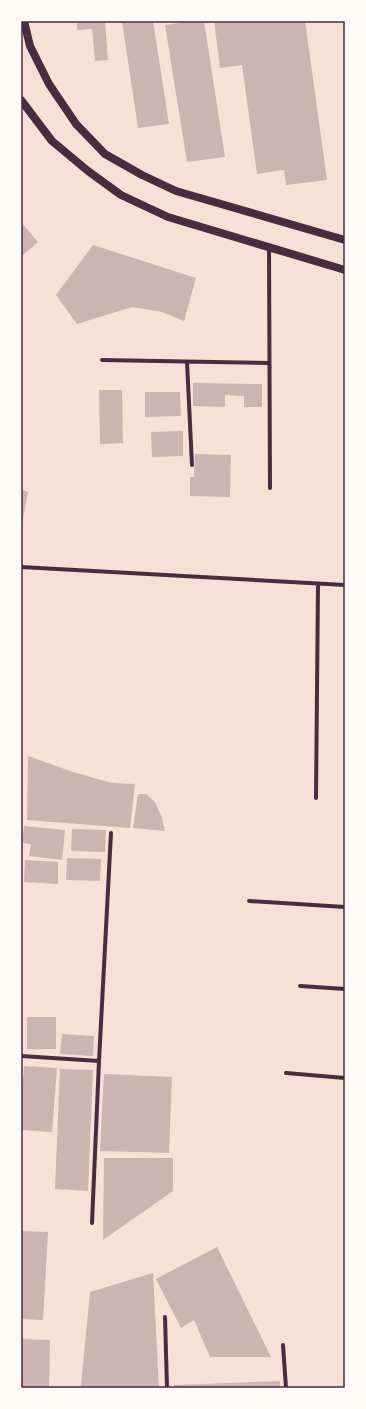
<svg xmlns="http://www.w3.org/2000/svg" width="366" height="1409" font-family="'Sofia Sans Condensed',sans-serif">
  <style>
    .building { fill: #ccb4b1 }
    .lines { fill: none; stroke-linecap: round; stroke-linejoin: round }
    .minor { stroke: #4a2c40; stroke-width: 4 }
    .secondary { stroke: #4a2c40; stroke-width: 8 }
    .neatline { fill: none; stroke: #4a2c40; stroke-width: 1.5 }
  </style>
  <rect width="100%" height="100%" fill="#f7e1d7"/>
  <!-- building -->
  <path class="building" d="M77 21H105L108 60 95 61 92 29 77 30Z
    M122 21H153L169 124 138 128Z
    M192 21H204L225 157 187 162 165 25Z
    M214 21H305L327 180 286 185 284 170 257 174 242 65 220 68Z
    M21 222 38 242 21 257Z
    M93 245 196 278 184 321 162 312 132 307 77 324 56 295Z
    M193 383 262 384V407H244V396L225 395V407L193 406Z
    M99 390H122L123 443 100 444Z
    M145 392H180L181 416 145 417Z
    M183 431V456L152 457 151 432Z
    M195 454 231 455 230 497 190 496V477H194Z
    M21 489 28 492 22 525 21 524Z
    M28 756 73 772 112 783 135 784 130 828 27 820Z
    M138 794H146L155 802 162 818 165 831 133 828Z
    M24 826 65 830 62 860 29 856 31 844 22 843Z
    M72 829 106 830 105 852 71 851Z
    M67 858 101 859 100 881 66 880Z
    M25 860 58 862V884L24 882Z
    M27 1017H56V1049H27Z
    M62 1034 94 1036 93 1056 60 1054Z
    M24 1066 57 1068 52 1132 21 1130V1105Z
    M60 1069 93 1070 88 1191 55 1189Z
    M104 1074 172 1077 169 1153 100 1151Z
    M104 1158H173V1191L103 1240Z
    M21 1231 48 1232 43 1320 21 1319Z
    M217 1247 271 1357H210L194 1320 181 1328 156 1279Z
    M153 1273 159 1388H82L81 1384 90 1292Z
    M21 1339 50 1340 49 1388H21Z
    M280 1381V1388H174V1385Z"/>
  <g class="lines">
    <!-- minor -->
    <path class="minor" d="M269 247 270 488
      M102 360 269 363
      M187 362 192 465
      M21 567 345 585
      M316 798 318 584
      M249 901 345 907
      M300 986 345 989
      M21 1056 99 1061
      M286 1073 345 1078
      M92 1223 99 1061 111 833
      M165 1317 167 1388
      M283 1345 286 1388"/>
    <!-- secondary -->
    <path class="secondary" d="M24 21 30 46 49 84 76 124 105 154 142 175 176 191 345 240
      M21 100 52 141 88 171 121 195 168 217 345 270"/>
  </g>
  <!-- border -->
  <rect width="366" height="1409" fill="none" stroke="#fffaf5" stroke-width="44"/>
  <rect x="22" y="22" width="322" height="1365" class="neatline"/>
</svg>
